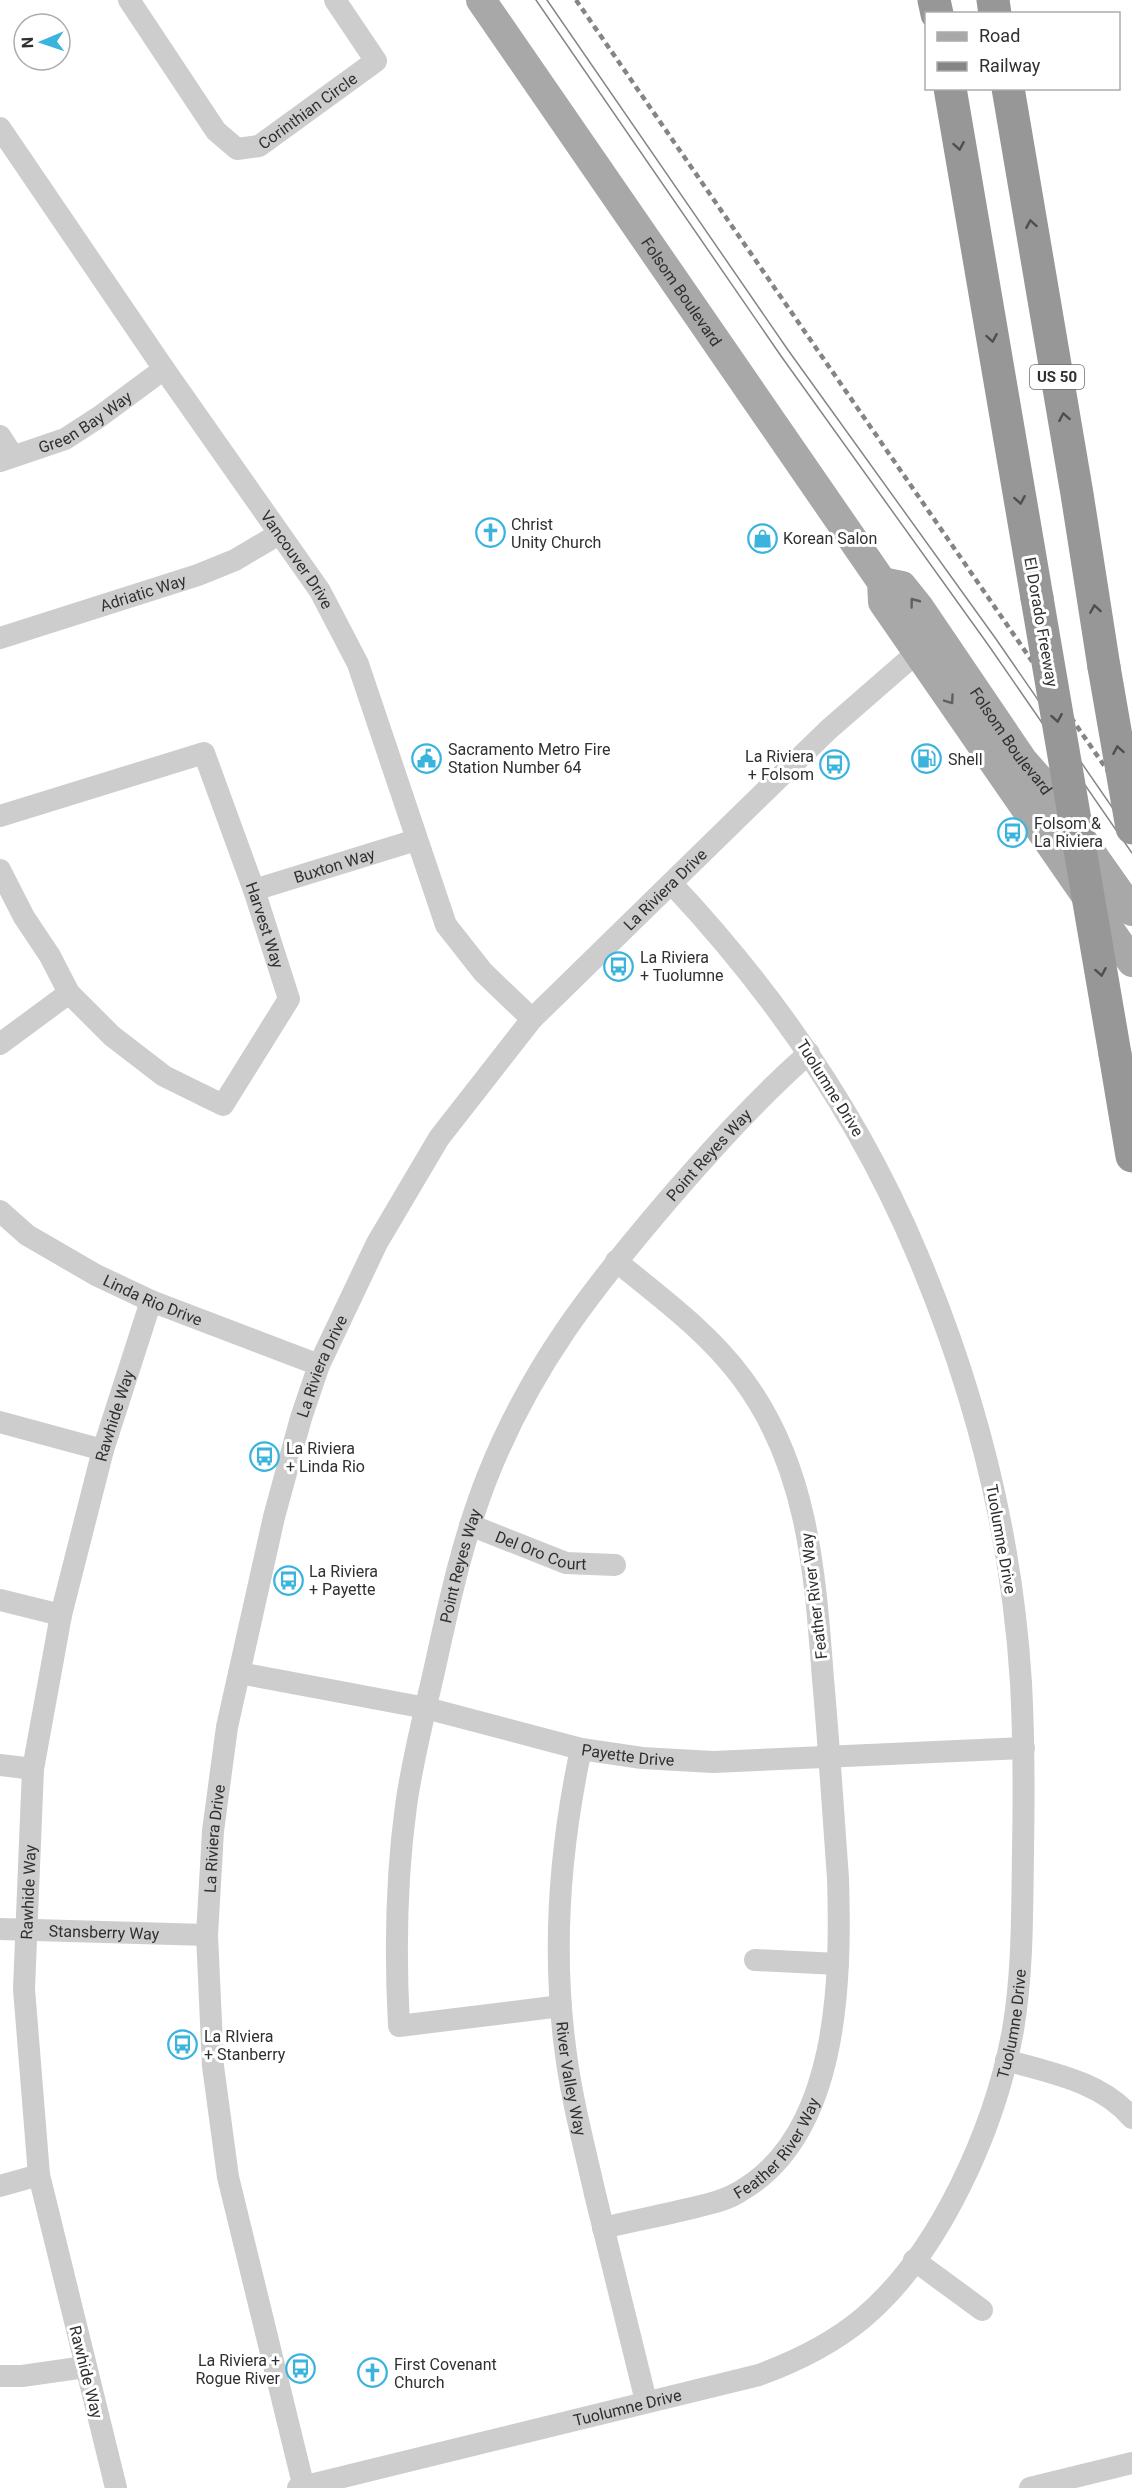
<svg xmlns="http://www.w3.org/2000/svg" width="1132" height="2488" font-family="Roboto,sans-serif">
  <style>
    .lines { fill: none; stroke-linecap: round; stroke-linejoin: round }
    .minor { stroke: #cdcdcd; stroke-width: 22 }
    .major { stroke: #a8a8a8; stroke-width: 30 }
    .highway { stroke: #979797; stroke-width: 33 }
    .tram { stroke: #858585; stroke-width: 1.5 }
    .rail { stroke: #858585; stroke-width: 4.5; stroke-dasharray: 6 4.5; stroke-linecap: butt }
    .highway-bridge { stroke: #979797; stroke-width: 33 }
    .oneway { stroke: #4f4f4f }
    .oneway2 { stroke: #606060 }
    .labels { text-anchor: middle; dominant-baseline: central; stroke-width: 6; stroke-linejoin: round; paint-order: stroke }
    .shield { fill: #fff; stroke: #6e6e6e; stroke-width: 1.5 }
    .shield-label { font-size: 15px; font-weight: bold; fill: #303030 }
    .street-label { font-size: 16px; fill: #303030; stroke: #fff }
    .poi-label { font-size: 16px; fill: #303030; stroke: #fff; text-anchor: start }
  </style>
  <rect width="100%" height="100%" fill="#fff"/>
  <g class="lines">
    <!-- minor -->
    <g class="minor">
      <path id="s1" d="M129 0 216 131 237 149 259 146 376 61 335 0"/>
      <path id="s2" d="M0 128 164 369 320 591 358 664 446 925 483 972 532 1019"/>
      <path d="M0 436 13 456"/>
      <path id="s3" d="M0 461 65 439 99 417 164 369"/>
      <path id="s4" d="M0 638 198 575 235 560 279 534"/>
      <path id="s5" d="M0 816 204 753 254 890 289 999 223 1105 164 1076 112 1036 69 993 50 956 24 917 0 870"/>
      <path id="s6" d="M254 890 416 840"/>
      <path d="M0 1044 69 993"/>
      <path id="s7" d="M0 1211 27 1235 96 1275 151 1301 319 1365"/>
      <path d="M0 1422 103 1450"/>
      <path id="s8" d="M470 1525 566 1563 615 1565"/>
      <path d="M0 1600 61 1615"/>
      <path id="s9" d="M239 1673 426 1708 581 1749 642 1758 713 1762 1024 1748"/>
      <path id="s10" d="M581 1749C560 1847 552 1947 565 2047 571 2097 584 2145 595 2194 612 2263 629 2332 646 2401"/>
      <path d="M0 1765 33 1769"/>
      <path id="s11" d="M0 1929 207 1935"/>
      <path d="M755 1960 838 1964"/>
      <path id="s12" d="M561 2006 399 2026C395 1952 396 1879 406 1806 412 1762 423 1719 433 1676 448 1608 462 1540 488 1475 532 1365 592 1289 668 1200 713 1148 758 1098 809 1053"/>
      <path d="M1006 2060C1050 2073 1101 2081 1132 2118"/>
      <path d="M0 2186 39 2175"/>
      <path id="s13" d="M603 2228C628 2222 654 2217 679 2211 699 2206 721 2203 739 2192 840 2135 841 1979 838 1878 833 1811 829 1745 823 1679 815 1573 808 1466 742 1378 708 1332 660 1297 616 1261"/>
      <path d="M914 2260 982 2310"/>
      <path d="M0 2376H22L85 2367"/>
      <path id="s14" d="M116 2488 39 2175 24 1989 33 1769 61 1615 103 1450 151 1301"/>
      <path id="s15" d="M298 2488 759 2375C797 2361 832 2344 863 2318 940 2253 995 2128 1013 2030 1023 1971 1022 1911 1023 1852 1024 1796 1024 1739 1021 1683 1012 1537 975 1391 918 1256 860 1117 775 994 672 884"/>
      <path id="s16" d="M304 2488 228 2177 213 2066 207 1935 213 1831 227 1727 274 1517 301 1418 319 1365 377 1243 439 1138 532 1019 828 730 929 642"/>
      <path d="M1030 2488 1132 2463"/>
    </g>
    <!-- major -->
    <g class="major">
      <path id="s17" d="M481 0 882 582 883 602 1132 962"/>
      <path id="s18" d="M882 582 902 586 918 606 1023 761 1039 779 1132 911"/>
    </g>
    <!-- highway -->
    <path class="highway" d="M934 0 937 14
      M993 0 995 14
      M950 88 1037 598
      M1008 88 1077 494 1104 667
      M1115 1054 1132 1156"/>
    <!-- tram -->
    <path class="tram" d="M536 0 781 356 989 646 1132 853
      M547 0 788 350 996 639 1132 836"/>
    <!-- rail -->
    <path class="rail" d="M576 0 1132 806"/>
    <!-- highway-bridge -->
    <path class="highway-bridge" d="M1037 598 1115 1054
      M1104 667 1132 828"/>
  </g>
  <!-- one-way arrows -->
  <defs><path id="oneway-chevron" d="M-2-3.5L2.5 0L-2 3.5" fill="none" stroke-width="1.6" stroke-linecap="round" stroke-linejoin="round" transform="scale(1.5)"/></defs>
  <g class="oneway">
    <use href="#oneway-chevron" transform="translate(959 146) rotate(80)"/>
    <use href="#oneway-chevron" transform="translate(1031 224) rotate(-100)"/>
    <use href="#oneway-chevron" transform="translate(992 338) rotate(80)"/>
    <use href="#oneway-chevron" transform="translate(1064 417) rotate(-100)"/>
    <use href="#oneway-chevron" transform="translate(1020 500) rotate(80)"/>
    <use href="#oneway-chevron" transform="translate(1095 609) rotate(-99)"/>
    <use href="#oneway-chevron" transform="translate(1057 718) rotate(80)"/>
    <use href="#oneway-chevron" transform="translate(1118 750) rotate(-100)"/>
    <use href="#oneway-chevron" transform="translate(1101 972) rotate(80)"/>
  </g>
  <g class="oneway2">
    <use href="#oneway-chevron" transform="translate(914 602) rotate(-127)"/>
    <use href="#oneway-chevron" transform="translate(950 700) rotate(55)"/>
  </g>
  <!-- icons -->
  <defs>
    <symbol id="church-ring" viewBox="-11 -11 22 22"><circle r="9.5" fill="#fff" stroke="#3bb4dd" stroke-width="1.5"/><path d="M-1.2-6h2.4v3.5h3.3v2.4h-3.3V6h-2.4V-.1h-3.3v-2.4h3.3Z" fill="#3bb4dd"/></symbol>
    <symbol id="shop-ring" viewBox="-11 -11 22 22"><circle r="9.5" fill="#fff" stroke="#3bb4dd" stroke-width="1.5"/><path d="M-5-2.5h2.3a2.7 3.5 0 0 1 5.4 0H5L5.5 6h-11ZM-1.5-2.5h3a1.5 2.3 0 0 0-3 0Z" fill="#3bb4dd"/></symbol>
    <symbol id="civic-ring" viewBox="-11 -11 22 22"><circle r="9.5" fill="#fff" stroke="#3bb4dd" stroke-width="1.5"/><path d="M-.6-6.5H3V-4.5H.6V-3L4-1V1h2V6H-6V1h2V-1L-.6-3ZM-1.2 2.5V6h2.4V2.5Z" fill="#3bb4dd"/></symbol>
    <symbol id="fuel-ring" viewBox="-11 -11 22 22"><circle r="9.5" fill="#fff" stroke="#3bb4dd" stroke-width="1.5"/><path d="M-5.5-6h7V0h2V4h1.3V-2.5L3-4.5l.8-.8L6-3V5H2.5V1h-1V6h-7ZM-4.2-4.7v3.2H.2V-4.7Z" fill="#3bb4dd"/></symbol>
    <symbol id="bus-ring" viewBox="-11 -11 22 22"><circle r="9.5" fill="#fff" stroke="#3bb4dd" stroke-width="1.5"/><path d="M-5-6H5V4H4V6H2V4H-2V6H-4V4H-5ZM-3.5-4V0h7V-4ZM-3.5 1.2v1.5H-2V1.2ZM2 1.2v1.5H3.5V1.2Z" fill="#3bb4dd"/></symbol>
  </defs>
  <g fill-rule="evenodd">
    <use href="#church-ring" x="474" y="516" width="33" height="33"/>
    <use href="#shop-ring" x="746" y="522" width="33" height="33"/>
    <use href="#civic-ring" x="410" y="742" width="33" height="33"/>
    <use href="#fuel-ring" x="910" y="742" width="33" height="33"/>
    <use href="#bus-ring" x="818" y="748" width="33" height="33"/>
    <use href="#bus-ring" x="996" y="816" width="33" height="33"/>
    <use href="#bus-ring" x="602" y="950" width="33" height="33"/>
    <use href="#bus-ring" x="248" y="1440" width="33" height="33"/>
    <use href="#bus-ring" x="272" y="1564" width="33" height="33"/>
    <use href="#bus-ring" x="166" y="2028" width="33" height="33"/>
    <use href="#bus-ring" x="284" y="2352" width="33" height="33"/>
    <use href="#church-ring" x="356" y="2356" width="33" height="33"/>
  </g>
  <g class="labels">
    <!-- shield labels -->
    <rect class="shield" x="1030" y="365" width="54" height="24" rx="4.5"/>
    <g class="shield-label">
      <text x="1057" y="377">US 50</text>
    </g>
    <!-- street labels -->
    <g class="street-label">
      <text stroke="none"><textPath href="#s1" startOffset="267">Corinthian Circle</textPath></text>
      <text stroke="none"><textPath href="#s17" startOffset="354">Folsom Boulevard</textPath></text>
      <text stroke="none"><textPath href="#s3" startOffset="94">Green Bay Way</textPath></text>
      <text stroke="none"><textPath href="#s2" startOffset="524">Vancouver Drive</textPath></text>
      <text stroke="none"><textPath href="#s4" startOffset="150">Adriatic Way</textPath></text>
      <text transform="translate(1041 622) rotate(80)">El Dorado Freeway</text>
      <text stroke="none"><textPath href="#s18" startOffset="210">Folsom Boulevard</textPath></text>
      <text stroke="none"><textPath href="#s6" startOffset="84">Buxton Way</textPath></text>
      <text stroke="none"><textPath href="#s16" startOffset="1740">La Riviera Drive</textPath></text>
      <text stroke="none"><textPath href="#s5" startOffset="396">Harvest Way</textPath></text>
      <text transform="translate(830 1088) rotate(58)">Tuolumne Drive</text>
      <text stroke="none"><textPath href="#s12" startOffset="1116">Point Reyes Way</textPath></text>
      <text stroke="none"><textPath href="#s7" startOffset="178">Linda Rio Drive</textPath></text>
      <text stroke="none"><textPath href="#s16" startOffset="1146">La Riviera Drive</textPath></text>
      <text stroke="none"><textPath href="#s14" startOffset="1092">Rawhide Way</textPath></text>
      <text transform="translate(1001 1539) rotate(80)">Tuolumne Drive</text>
      <text stroke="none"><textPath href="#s8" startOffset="76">Del Oro Court</textPath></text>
      <text stroke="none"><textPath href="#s12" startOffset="630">Point Reyes Way</textPath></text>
      <text transform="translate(814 1596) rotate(-97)">Feather River Way</text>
      <text stroke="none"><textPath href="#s9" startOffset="398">Payette Drive</textPath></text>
      <text stroke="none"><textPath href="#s16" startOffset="660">La Riviera Drive</textPath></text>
      <text stroke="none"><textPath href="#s14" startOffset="606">Rawhide Way</textPath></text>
      <text stroke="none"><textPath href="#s11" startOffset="104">Stansberry Way</textPath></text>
      <text stroke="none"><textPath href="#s15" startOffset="930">Tuolumne Drive</textPath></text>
      <text stroke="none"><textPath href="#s10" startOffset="332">River Valley Way</textPath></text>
      <text stroke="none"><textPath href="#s13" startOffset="200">Feather River Way</textPath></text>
      <text transform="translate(86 2372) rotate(76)">Rawhide Way</text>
      <text stroke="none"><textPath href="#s15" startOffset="339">Tuolumne Drive</textPath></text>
    </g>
    <!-- poi labels -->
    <g class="poi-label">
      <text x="511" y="524">Christ<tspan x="511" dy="18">Unity Church</tspan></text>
      <text x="783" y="538">Korean Salon</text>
      <text x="448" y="749">Sacramento Metro Fire<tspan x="448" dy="18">Station Number 64</tspan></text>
      <text x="814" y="756" text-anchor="end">La Riviera<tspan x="814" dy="18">+ Folsom</tspan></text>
      <text x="948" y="759">Shell</text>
      <text x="1034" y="823">Folsom &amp;<tspan x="1034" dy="18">La Riviera</tspan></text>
      <text x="640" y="957">La Riviera<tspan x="640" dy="18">+ Tuolumne</tspan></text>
      <text x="286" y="1448">La Riviera<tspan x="286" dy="18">+ Linda Rio</tspan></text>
      <text x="309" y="1571">La Riviera<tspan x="309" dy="18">+ Payette</tspan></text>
      <text x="204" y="2036">La RIviera<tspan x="204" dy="18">+ Stanberry</tspan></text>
      <text x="280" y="2360" text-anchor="end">La Riviera +<tspan x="280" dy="18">Rogue River</tspan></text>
      <text x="394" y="2364">First Covenant<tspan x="394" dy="18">Church</tspan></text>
    </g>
  </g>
  <!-- legend -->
  <rect x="925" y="12" width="195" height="78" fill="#ffffff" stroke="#acacac" stroke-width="1.5"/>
  <rect x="937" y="32" width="30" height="9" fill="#a8a8a8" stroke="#acacac" stroke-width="1.5"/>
  <text x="979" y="42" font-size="18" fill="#303030">Road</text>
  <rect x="937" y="62" width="30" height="9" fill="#858585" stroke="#acacac" stroke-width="1.5"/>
  <text x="979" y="72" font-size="18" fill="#303030">Railway</text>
  <!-- north arrow -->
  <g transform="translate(42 42) rotate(268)"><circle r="28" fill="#ffffff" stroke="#acacac" stroke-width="1.5"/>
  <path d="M0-4.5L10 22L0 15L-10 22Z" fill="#3bb4dd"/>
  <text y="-9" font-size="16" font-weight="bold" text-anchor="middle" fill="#303030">N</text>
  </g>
</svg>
